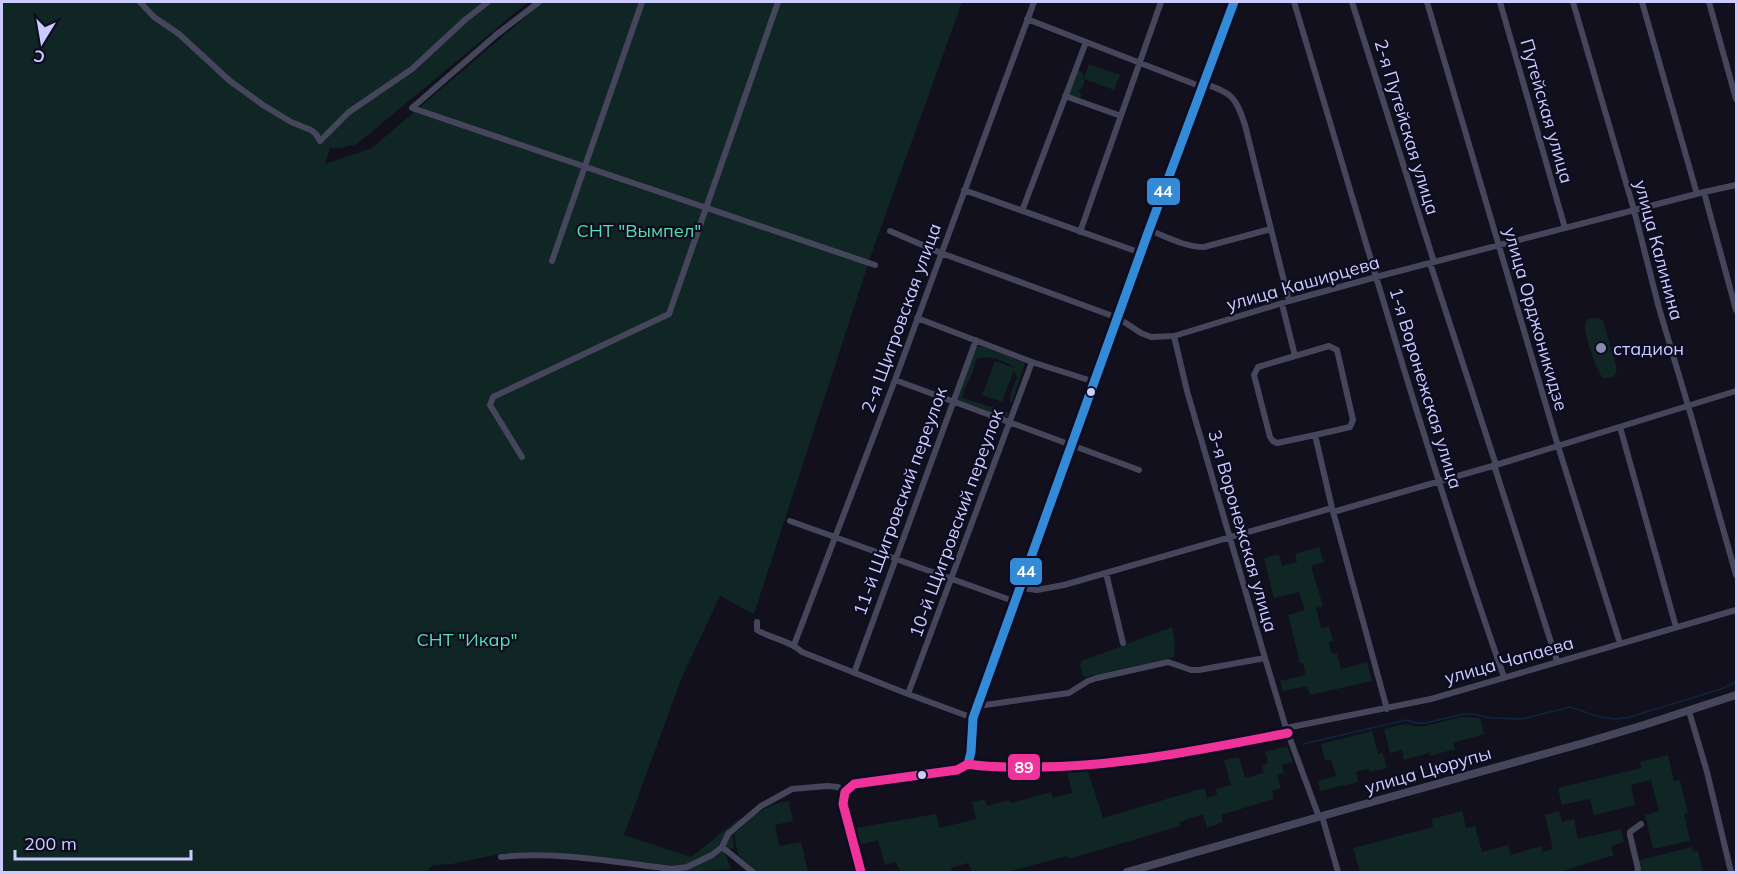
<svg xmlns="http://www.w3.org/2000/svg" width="1738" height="874" font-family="Mulish,sans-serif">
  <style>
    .green { fill: #0f2624 }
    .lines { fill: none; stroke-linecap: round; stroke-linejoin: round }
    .stream { stroke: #0c2741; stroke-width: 1.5 }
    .minor { stroke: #45465c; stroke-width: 6 }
    .tertiary { stroke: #45465c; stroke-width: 8 }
    .bus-1-casing { stroke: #0d0c20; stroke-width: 14 }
    .bus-2-casing { stroke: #0d0c20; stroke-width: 14 }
    .bus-1 { stroke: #338bd7; stroke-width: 9 }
    .bus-2 { stroke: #ef339a; stroke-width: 9 }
    .poi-dot { fill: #8a8ab0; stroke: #0d0c20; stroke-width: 2 }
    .bus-dot { fill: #cbcbff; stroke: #0d0c20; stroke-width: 2 }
    .labels { text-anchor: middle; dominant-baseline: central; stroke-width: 4.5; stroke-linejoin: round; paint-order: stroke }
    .street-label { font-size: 18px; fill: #cbcbff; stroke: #0d0c20 }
    .park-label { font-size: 18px; fill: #55e0ac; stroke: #0d0c20 }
    .poi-label { font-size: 18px; fill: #cbcbff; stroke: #0d0c20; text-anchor: start }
    .line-badge { stroke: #0d0c20; stroke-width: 2 }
    .badge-label { font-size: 16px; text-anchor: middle; font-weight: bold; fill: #fff }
  </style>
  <rect width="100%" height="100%" fill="#11101c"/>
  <!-- green -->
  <path class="green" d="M2 2H528L357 144 341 148H330L325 164 372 148 543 2H962L871 255 754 614 720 596 682 677 624 835 691 857 740 818 732 831 734 848 724 850 731 869 682 872 645 869 589 856 545 852 504 853 452 864 433 865 426 872H2Z
    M1089 64 1120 75 1114 90 1084 79V84L1079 91 1082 96 1079 100 1069 96 1068 92 1076 71 1079 70 1082 72 1084 78Z
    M1590 318H1598L1603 321 1617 369 1615 374 1611 378H1603C1597 372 1584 334 1585 326 1586 320 1587 321 1590 318Z
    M978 346 984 347 1025 363 1012 402 1010 403C1010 394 1013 386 1017 378L1014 370 1002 402 982 395 995 361 1015 368C1006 361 987 354 977 359 974 364 974 369 972 374 969 382 963 388 963 398L1005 411 1009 413 1007 418 958 401 956 397 976 348Z
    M1319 547 1324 562 1311 566 1323 606 1316 608 1321 628 1329 626 1333 641 1329 642 1332 654 1337 653 1341 669 1367 662 1372 681 1310 695 1307 686 1283 691 1280 681 1306 675 1303 663H1300L1288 615 1305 610 1299 592 1274 598 1264 558 1279 554 1282 566 1297 562 1295 554Z
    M1172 627 1175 643 1174 657 1087 677 1082 675 1080 664 1082 661Z
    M1461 717 1480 718 1484 734 1453 743 1455 749 1430 756 1429 753 1404 760 1402 750 1390 753 1384 729 1405 724 1420 727Z
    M1372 731 1378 754 1383 753 1387 768 1370 772 1369 769 1356 772 1358 782 1320 791 1318 781 1336 776 1331 759 1325 761 1321 744Z
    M1287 746 1293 762 1282 765 1284 773 1277 775 1281 788 1272 791 1274 799 1221 815 1223 822 1207 828 1203 814 1179 822 1180 826 1069 859 1068 856 1006 872H972L968 863 951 868 952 872H900L896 862 885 865 878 840 860 845 856 828 936 814 940 828 976 819 972 802 985 799 987 806 1009 800 1011 803 1051 792 1053 798 1072 793 1067 772 1087 769 1103 818 1204 788 1207 798 1217 795 1216 789 1231 785 1224 760 1239 757 1245 778 1264 773 1262 765 1268 763 1265 752Z
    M1668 755 1674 781 1680 780 1688 813 1684 814 1690 841 1653 849 1645 815 1659 811 1651 780 1631 785 1635 805 1594 815 1590 799 1562 805 1558 788 1641 768 1640 762Z
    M789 801 793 821 775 825 779 846 801 842 808 872H758L738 855 734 834C755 816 761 806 789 801Z
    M1462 811 1466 828 1475 826 1482 852 1508 845 1511 855 1541 846 1543 852 1553 849 1545 815 1559 811 1562 822 1574 819 1578 839 1621 829 1624 842 1611 846 1614 855 1559 872H1360L1353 848 1433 827 1432 819Z
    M1692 847 1693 852 1698 851 1703 872H1642L1639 860Z"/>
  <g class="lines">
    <!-- stream -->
    <path class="stream" d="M1303 744 1406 720 1417 723H1426L1463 714H1474L1491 718 1522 719 1570 707 1600 717 1616 719 1630 717 1721 689 1736 682"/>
    <!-- minor -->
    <path class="minor" d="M140 2 154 17 179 34 230 81 263 105 291 122 311 130 316 134 320 141 349 112 412 69 466 19 488 2
      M539 2 496 35 412 108 875 265
      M1294 2C1362 227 1426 455 1504 677
      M1352 2 1434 262
      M1427 2 1558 446 1620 643
      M1500 2 1565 228
      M1573 2 1634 210 1659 308 1692 419 1736 575
      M1642 2 1697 194
      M1709 2 1736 99
      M1027 19 1202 87
      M1203 83C1232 94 1235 95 1245 125L1289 301
      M1065 96 1121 116
      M964 190 1141 253
      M1704 192 1736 310
      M1022 211 1086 42
      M1149 230C1167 237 1185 247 1204 247L1271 229
      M890 231 941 253 1118 318 1141 333 1151 337 1174 336 1289 301 1376 277 1704 192 1736 185
      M1080 232 1161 2
      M552 261 642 2
      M1430 263 1496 465
      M1282 304 1295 356 1329 346 1337 350 1353 420 1350 427 1315 435
      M917 318 1032 362 1095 382
      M1174 336 1187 391 1265 658 1286 728 1319 817
      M1295 356 1258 367 1254 375 1270 437 1273 441 1277 443 1315 435 1332 508 1387 709
      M895 380 1139 470
      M1620 427 1676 627
      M522 457 490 405 493 397 669 314 778 2
      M1494 465 1557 661
      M1333 512 1496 465 1736 391
      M790 521 1016 602
      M1106 573 1123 643
      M1021 588 1037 590 1064 585 1332 508
      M757 622V630C772 639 789 640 802 652L908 694 973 718
      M794 645 895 380 1034 2
      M854 673 976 340
      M908 694 1032 362
      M978 706 1069 693 1088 681 1097 678 1168 662 1191 670H1199L1265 658
      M1689 711 1707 772 1731 872
      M1286 728 1431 699 1736 610
      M968 764C989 768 1011 767 1032 767 1119 767 1204 749 1288 733
      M1322 816 1338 872
      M722 847 753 872
      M501 857C558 851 615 862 672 869L687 867 712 855 722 847 728 834 761 806 792 789 827 786 838 787 845 792
      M1637 872 1638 869 1630 835V832L1641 824"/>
    <!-- tertiary -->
    <path class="tertiary" d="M861 872 843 804C843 791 849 786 861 782L957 770 963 768 970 760 973 718 1149 230 1234 2
      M1127 872 1322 816 1587 742 1647 724 1736 695"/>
    <defs>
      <path id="bus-1" d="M968 764 971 752 973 718 1149 230 1234 2"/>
      <path id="bus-2" d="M861 872 843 804 845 792 854 784 957 770 968 764C989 768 1011 767 1032 767 1119 767 1204 749 1288 733"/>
    </defs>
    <!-- bus-1 casing -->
    <use href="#bus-1" class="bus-1-casing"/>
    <!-- bus-2 casing -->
    <use href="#bus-2" class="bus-2-casing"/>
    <!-- bus-1 -->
    <use href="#bus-1" class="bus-1"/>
    <!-- bus-2 -->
    <use href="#bus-2" class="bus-2"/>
  </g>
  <!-- markers -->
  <circle class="poi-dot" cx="1601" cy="348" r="6"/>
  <g class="bus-dot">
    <circle cx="1091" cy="392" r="5"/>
    <circle cx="922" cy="775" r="5"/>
  </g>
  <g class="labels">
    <!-- street labels -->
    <g class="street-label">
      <text transform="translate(1547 111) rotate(74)">Путейская улица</text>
      <text transform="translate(1407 127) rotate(73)">2-я Путейская улица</text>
      <text transform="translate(1659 250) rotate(75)">улица Калинина</text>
      <text transform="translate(1303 283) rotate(-16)">улица Каширцева</text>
      <text transform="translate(901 318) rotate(-70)">2-я Щигровская улица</text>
      <text transform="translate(1536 319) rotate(74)">улица Орджоникидзе</text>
      <text transform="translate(1426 388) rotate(73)">1-я Воронежская улица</text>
      <text transform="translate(900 501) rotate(-70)">11-й Щигровский переулок</text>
      <text transform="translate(956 523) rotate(-70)">10-й Щигровский переулок</text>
      <text transform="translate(1243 531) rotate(74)">3-я Воронежская улица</text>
      <text transform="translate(1509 660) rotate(-16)">улица Чапаева</text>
      <text transform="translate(1428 770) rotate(-16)">улица Цюрупы</text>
    </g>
    <!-- park labels -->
    <g class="park-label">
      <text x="639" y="230">СНТ "Вымпел"</text>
      <text x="467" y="639">СНТ "Икар"</text>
    </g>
    <!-- poi labels -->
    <g class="poi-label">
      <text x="1613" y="348">стадион</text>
    </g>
  </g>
  <g class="line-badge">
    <rect x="1146" y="177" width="35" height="29" rx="6" fill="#338bd7"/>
    <rect x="1009" y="557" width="34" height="29" rx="6" fill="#338bd7"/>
    <rect x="1007" y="753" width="34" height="28" rx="6" fill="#ef339a"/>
  </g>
  <g class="badge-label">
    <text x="1163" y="197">44</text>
    <text x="1026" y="577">44</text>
    <text x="1024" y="773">89</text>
  </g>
  <!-- border -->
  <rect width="1738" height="874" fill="none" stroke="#cbcbff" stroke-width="6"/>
  <!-- north arrow -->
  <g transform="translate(42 42) rotate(191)" stroke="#0d0c20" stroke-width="4.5" paint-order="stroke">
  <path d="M0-4.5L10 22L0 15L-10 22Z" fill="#cbcbff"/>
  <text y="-9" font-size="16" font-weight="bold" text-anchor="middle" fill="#cbcbff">С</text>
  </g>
  <!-- scale -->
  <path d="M15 850v9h176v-9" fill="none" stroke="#cbcbff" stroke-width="3"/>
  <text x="24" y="850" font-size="18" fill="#cbcbff" stroke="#0d0c20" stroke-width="4.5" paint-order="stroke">200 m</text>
</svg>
